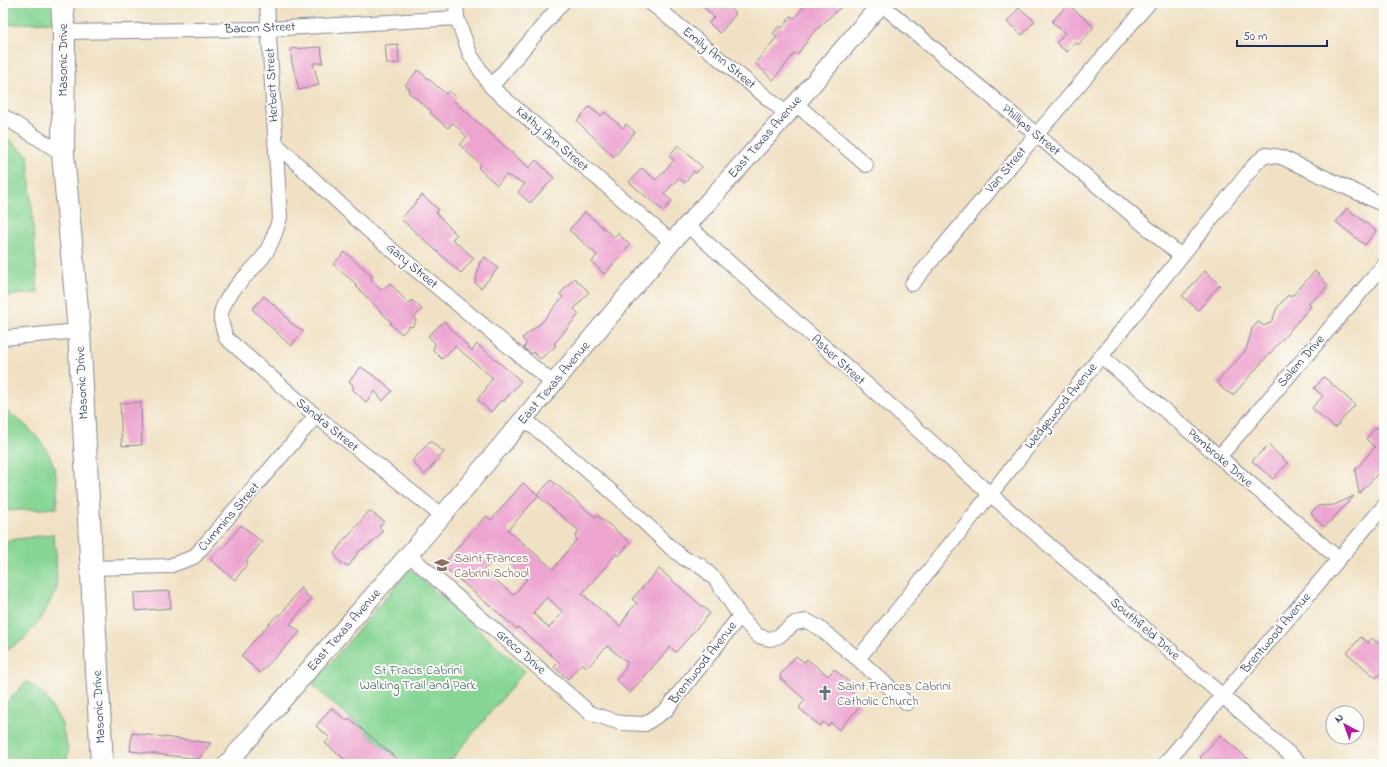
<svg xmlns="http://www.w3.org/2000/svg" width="1387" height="767" font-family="'Indie Flower',sans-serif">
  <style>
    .green { fill: #87d594; stroke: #518279 }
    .building { fill: #eda5d0; fill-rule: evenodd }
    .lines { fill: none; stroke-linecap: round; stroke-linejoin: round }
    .minor-casing { stroke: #868891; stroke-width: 16 }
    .tertiary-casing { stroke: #868891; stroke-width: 20 }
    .primary-casing { stroke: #868891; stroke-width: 24 }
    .minor { stroke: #fff; stroke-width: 14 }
    .tertiary { stroke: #fff; stroke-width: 18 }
    .primary { stroke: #fff; stroke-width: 22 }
    .labels { text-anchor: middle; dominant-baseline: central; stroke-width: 4; stroke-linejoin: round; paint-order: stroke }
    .street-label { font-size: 13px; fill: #1b2f5e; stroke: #fdfcf7 }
    .education-label { font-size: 13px; fill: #785e54; stroke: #fdfcf7; text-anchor: start }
    .park-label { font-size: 13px; fill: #3b616e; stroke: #fdfcf7 }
    .worship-label { font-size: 13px; fill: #5b616d; stroke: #fdfcf7; text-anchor: start }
  </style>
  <rect width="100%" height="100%" fill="#fdfcf7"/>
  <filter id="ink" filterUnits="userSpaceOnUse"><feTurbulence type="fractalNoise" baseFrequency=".025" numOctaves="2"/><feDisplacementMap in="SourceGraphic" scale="8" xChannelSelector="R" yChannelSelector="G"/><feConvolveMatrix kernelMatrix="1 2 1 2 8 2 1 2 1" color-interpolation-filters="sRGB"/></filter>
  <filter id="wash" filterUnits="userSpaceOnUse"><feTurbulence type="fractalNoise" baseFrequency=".012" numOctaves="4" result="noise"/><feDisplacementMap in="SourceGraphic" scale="16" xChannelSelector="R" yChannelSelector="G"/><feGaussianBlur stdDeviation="0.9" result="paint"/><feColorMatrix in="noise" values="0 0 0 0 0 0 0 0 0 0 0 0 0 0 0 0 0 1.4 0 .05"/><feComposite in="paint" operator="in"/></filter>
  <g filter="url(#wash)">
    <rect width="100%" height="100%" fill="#f1e1c4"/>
    <!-- green -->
    <path class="green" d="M3 3H61L62 21 3 25Z
      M3 135 28 155 38 293 3 296Z
      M3 409C26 423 49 444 55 471 58 482 57 496 57 508L3 511Z
      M53 534 56 553 57 588 41 619 24 639 3 653V541Z
      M410 569 525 671 448 764H403L312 685Z
      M27 681 45 696 61 722 68 749 67 764H3V706Z"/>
    <g id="blocks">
      <!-- building -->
      <path class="building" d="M699 3H724L736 14 720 33 709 23 714 17Z
        M807 3H845L813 33 797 55 795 53 773 80 755 63 777 37 773 34 779 26 782 28 791 16 795 18Z
        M1068 4 1094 27 1078 45 1075 42 1067 52 1056 43 1065 33 1052 22Z
        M1019 8 1035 21 1022 35 1007 22Z
        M398 44 399 63 387 64 385 45Z
        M321 47 323 63H313L319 85 299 90 292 63 290 49Z
        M418 70 446 94 449 91 455 97 454 101 529 168 536 160 554 178 530 203 518 192 525 184 506 175 497 185 478 168 481 165 460 145 467 137 453 123 448 128 430 113 431 111 408 92 410 89 405 85Z
        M589 107 601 116 605 112 623 128 626 124 635 132 614 157 577 121Z
        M678 145 702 167 696 173 694 171 685 183 679 178 664 194 672 201 663 211 629 182 642 168 656 180 674 160 669 156Z
        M422 195 438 209 436 213 457 235 452 239 474 258 461 273 401 219Z
        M1347 208 1376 231 1365 245 1336 222Z
        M585 212 614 237 618 233 630 245 604 274 592 262 597 255 569 230Z
        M345 252 372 276 371 279 381 290 390 283 409 304 412 300 422 309 414 318 416 321 412 327 409 326 402 334 390 324 392 323 355 285 356 284 333 264Z
        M485 257 498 268 481 288 475 283 480 262Z
        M1205 271 1220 285 1198 310 1182 296Z
        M1315 271 1328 285 1322 293 1308 303 1311 306 1287 334 1233 395 1224 390 1217 382 1246 350 1252 329 1258 322 1264 326 1272 321 1277 308 1287 296 1293 295Z
        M574 278 589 292 574 309 579 314 554 344 556 346 540 359 534 353H530L524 348 526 343 522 338 542 322 563 297 560 294Z
        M264 296 281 311 291 323 303 331 291 346 252 309Z
        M444 321 472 351 477 344 521 381 503 402 501 400 491 412 477 400 487 388 486 387 493 378 455 346 442 359 433 350 435 343 428 336Z
        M361 367 383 382 392 391 383 401 375 391 366 402 353 390V385L349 381Z
        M1324 377 1355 405 1335 428 1312 408 1323 396 1314 388Z
        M141 402 142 445 122 446 120 403Z
        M1376 427 1384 433V467L1359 494 1355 470 1375 447 1366 439Z
        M430 441 444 452 425 475 412 461Z
        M1268 445 1288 463 1273 479 1252 461Z
        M551 480 595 517 597 515 630 542 619 556 616 554 582 594 620 626 629 612 637 603 632 599 659 569 710 613 676 652 670 647 630 693 616 680 626 668 625 667 628 663 607 646 587 668 582 663 568 679 554 667 559 662 518 627 517 629 442 565 486 516 491 520 523 483 538 495ZM538 496 579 531 575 537 577 539 553 569 508 530ZM499 554 527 579 513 595 484 570ZM547 597 563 612 549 628 533 613Z
        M1354 496 1325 527 1317 521 1311 513 1318 506 1334 505Z
        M369 511 384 521 379 527 383 531 373 542 359 551 349 566 341 563 334 554 346 537 347 538Z
        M241 525 262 542 246 561 248 563 235 580 210 559 220 548 222 549Z
        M301 587 306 595 312 598 290 624 300 632 260 673 241 656 246 650 278 614 280 616Z
        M170 591 171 608 135 611 134 593Z
        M1361 637 1368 643 1372 638 1384 649V669L1376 678 1347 653Z
        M796 656 804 662 807 659 828 676 834 669 854 686 850 690 855 695 852 698 861 705 839 730 831 723 828 726 823 722 820 726 799 708 805 700 780 678 781 676 780 675Z
        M331 708 347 721 349 718 403 764H350L325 743 330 738 316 726Z
        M132 733 211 743 199 759 130 751Z
        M1220 735 1246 757 1254 764H1208L1200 758Z"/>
    </g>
  </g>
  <g filter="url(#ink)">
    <use href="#blocks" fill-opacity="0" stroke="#868891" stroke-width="1"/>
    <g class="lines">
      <defs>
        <path id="minor" d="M267 3 280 217C276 231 272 244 263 257 250 274 225 292 221 314 220 322 224 330 226 338L316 416 442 516
          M456 3 457 18 470 54 491 87 672 242
          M651 3 787 114
          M881 4 1181 256
          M64 32 269 29 457 18
          M491 87 562 3
          M795 103 866 165
          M3 116 63 154
          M275 143 368 230 554 384
          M687 225 990 494 1301 764
          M912 284 1036 135 1149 3
          M3 338 79 331
          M1101 356 1339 559
          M524 419 577 462 620 499 670 547 685 559 700 565 716 580 740 616 758 636 770 639 779 636 795 623 807 621 818 627 858 659 907 703
          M1219 457 1384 265
          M408 554 590 713 621 723 645 724 666 710 740 616
          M92 568 169 566 194 557 316 416
          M858 659 1256 163 1266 155 1281 157 1384 205
          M1167 761 1384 506"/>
        <path id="tertiary" d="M227 764 442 516 672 242 787 114 882 3"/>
        <path id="primary" d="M62 3 64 32 63 154 79 331 102 764"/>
      </defs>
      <!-- minor casing -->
      <use href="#minor" class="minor-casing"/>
      <!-- tertiary casing -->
      <use href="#tertiary" class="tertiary-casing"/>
      <!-- primary casing -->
      <use href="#primary" class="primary-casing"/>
      <!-- minor -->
      <use href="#minor" class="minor"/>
      <!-- tertiary -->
      <use href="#tertiary" class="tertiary"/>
      <!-- primary -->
      <use href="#primary" class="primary"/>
    </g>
  </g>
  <!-- icons -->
  <defs>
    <symbol id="school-bare" viewBox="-9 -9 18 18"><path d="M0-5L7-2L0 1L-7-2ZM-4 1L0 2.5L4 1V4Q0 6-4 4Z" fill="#8d6e63" stroke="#fdfcf7" stroke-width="2.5" paint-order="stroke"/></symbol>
    <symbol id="church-bare" viewBox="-9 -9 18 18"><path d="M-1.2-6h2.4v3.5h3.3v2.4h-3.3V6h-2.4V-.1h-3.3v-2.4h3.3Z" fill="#6b7280" stroke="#fdfcf7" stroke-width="2.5" paint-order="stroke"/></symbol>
  </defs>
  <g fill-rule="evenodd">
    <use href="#school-bare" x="431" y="554" width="22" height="22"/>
    <use href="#church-bare" x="814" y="682" width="22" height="22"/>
  </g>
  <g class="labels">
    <!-- street labels -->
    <g class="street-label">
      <text transform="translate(260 28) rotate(-2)">Bacon Street</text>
      <text transform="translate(719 58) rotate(39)">Emily Ann Street</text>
      <text transform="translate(63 60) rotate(-90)">Masonic Drive</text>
      <text transform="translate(272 85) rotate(-93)">Herbert Street</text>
      <text transform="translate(1031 130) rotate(40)">Phillips Street</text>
      <text transform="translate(765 137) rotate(-49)">East Texas Avenue</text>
      <text transform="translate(552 139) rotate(41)">Kathy Ann Street</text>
      <text transform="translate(1006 170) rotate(-50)">Van Street</text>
      <text transform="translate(412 266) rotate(40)">Gary Street</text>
      <text transform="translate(838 360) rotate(42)">Asber Street</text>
      <text transform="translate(1301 361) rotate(-49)">Salem Drive</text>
      <text transform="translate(82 383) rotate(-93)">Masonic Drive</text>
      <text transform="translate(554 383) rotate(-50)">East Texas Avenue</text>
      <text transform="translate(1061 406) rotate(-51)">Wedgewood Avenue</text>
      <text transform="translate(327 425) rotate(39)">Sandra Street</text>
      <text transform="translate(1220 458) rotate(41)">Pembroke Drive</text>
      <text transform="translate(229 517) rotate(-49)">Cummins Street</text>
      <text transform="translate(1145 629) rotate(41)">Southfield Drive</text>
      <text transform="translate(344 630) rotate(-49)">East Texas Avenue</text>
      <text transform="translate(1276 633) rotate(-50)">Brentwood Avenue</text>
      <text transform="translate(521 652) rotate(41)">Greco Drive</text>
      <text transform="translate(703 663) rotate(-52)">Brentwood Avenue</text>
      <text transform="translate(99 707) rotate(-93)">Masonic Drive</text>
    </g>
    <!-- education labels -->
    <g class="education-label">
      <text x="454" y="558">Saint Frances<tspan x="454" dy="15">Cabrini School</tspan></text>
    </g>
    <!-- park labels -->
    <g class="park-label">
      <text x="418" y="670">St Fracis Cabrini<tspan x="418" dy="15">Walking Trail and Park</tspan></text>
    </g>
    <!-- worship labels -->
    <g class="worship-label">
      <text x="837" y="686">Saint Frances Cabrini<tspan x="837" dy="15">Catholic Church</tspan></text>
    </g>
  </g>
  <!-- margin -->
  <rect width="1387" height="767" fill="none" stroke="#fdfcf7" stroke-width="16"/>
  <!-- north arrow -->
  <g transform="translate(1345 725) rotate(319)"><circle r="19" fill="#fdfcf7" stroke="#a3aaba"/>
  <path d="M0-3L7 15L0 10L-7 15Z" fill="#b5179e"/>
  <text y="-6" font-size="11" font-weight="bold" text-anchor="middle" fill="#1b2f5e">N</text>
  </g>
  <!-- scale -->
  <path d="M1237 40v6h90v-6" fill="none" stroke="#1b2f5e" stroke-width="2"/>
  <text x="1243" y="40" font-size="12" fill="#1b2f5e" stroke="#fdfcf7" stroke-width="3" paint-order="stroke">50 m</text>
</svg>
